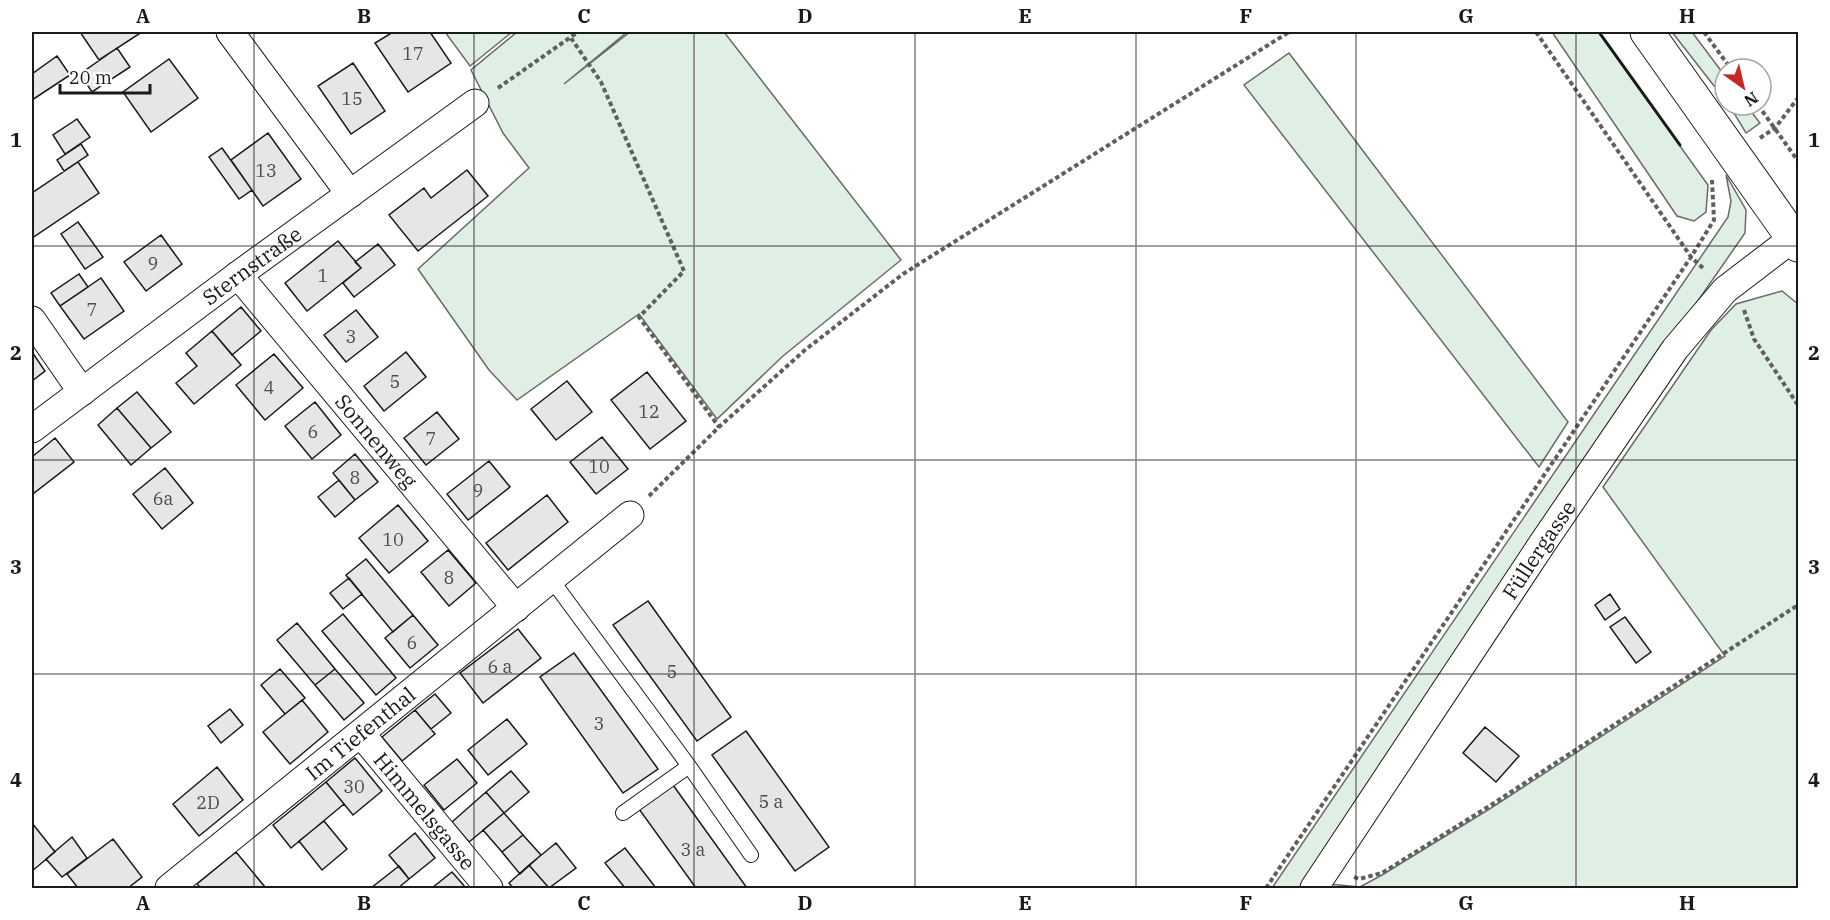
<svg xmlns="http://www.w3.org/2000/svg" width="1830" height="920" font-family="'IBM Plex Serif',serif">
  <style>
    .green { fill: #e0efe3; stroke: #6a6a6a; stroke-width: 1.5 }
    .building { fill: #e6e6e6; stroke: #1a1a1a; stroke-width: 1.5 }
    .lines { fill: none; stroke-linecap: round; stroke-linejoin: round }
    .service-casing { stroke: #1a1a1a; stroke-width: 16 }
    .minor-casing { stroke: #1a1a1a; stroke-width: 29 }
    .secondary-casing { stroke: #1a1a1a; stroke-width: 35 }
    .path { stroke: #5f5f5f; stroke-width: 4; stroke-dasharray: 4.5 3; stroke-linecap: butt }
    .service { stroke: #fff; stroke-width: 14 }
    .minor { stroke: #fff; stroke-width: 27 }
    .secondary { stroke: #fff; stroke-width: 33 }
    .wall { stroke: #1a1a1a; stroke-width: 3 }
    .grid { fill: none; stroke: #1a1a1a; stroke-width: 1.5; stroke-opacity: 0.55 }
    .labels { text-anchor: middle; dominant-baseline: central; stroke-width: 4.5; stroke-linejoin: round; paint-order: stroke }
    .number-label { font-size: 18px; fill: #4d4d4d }
    .street-label { font-size: 21px; fill: #1a1a1a; stroke: #fff }
    .neatline { fill: none; stroke: #1a1a1a; stroke-width: 2 }
    .grid-label { font-size: 20px; text-anchor: middle; font-weight: bold; fill: #1a1a1a }
  </style>
  <rect width="100%" height="100%" fill="#fff"/>
  <!-- green -->
  <path class="green" d="M445 32H512L470 66Z
    M517 32H627L564 84 630 32H724L901 260 783 356 717 419 639 314 517 400 489 370 418 269 529 168 503 133 471 70Z
    M1552 32H1598L1708 185 1706 212 1694 221 1677 216Z
    M1672 32H1692L1725 76V100Z
    M1289 53 1568 422 1539 467 1244 85Z
    M1729 105H1746L1760 123 1746 133Z
    M1726 175 1746 210 1745 233 1672 338 1302 888H1272L1728 217 1731 201Z
    M1782 291 1798 304V888H1327L1329 884 1360 887 1382 875 1491 808 1725 656 1603 487 1711 330 1736 304Z"/>
  <!-- building -->
  <path class="building" d="M80 32H142L99 60Z
    M393 32H430L451 63 408 92 375 43Z
    M117 48 130 67 92 92 80 74Z
    M57 56 70 75 32 100V74Z
    M169 59 198 98 151 132 123 92Z
    M353 63 385 111 351 134 318 86Z
    M77 119 90 137 65 154 53 135Z
    M268 133 301 179 263 206 231 160Z
    M81 144 88 155 64 171 57 160Z
    M222 148 252 190 239 199 209 157Z
    M78 162 99 193 32 238V193Z
    M467 170 488 196 418 251 389 215 424 188 431 198Z
    M78 222 103 257 85 269 61 234Z
    M161 235 182 264 146 291 124 262Z
    M338 241 361 268 307 311 285 283Z
    M378 244 395 265 354 297 343 283 361 268 355 262Z
    M79 274 88 287 60 306 51 293Z
    M101 278 124 311 84 339 60 306Z
    M241 307 261 331 232 355 212 331Z
    M356 310 378 337 346 362 324 335Z
    M212 331 241 365 194 404 176 383 197 366 186 353Z
    M32 352 45 371 32 381Z
    M406 352 426 377 384 411 364 386Z
    M274 354 303 388 265 420 236 385Z
    M647 372 686 421 650 449 611 400Z
    M567 381 592 412 556 440 531 409Z
    M137 392 171 432 151 448 117 408Z
    M315 402 341 435 312 459 285 426Z
    M117 408 151 448 131 465 98 425Z
    M437 412 459 439 426 465 404 438Z
    M602 437 628 469 596 494 570 462Z
    M55 438 74 462 34 493 32 489V457Z
    M355 454 378 482 355 500 333 473Z
    M489 461 510 487 468 520 447 494Z
    M165 468 193 503 162 529 133 494Z
    M339 480 355 500 335 517 318 497Z
    M547 495 568 522 508 570 486 543Z
    M398 505 428 541 389 573 359 538Z
    M448 550 476 583 449 606 421 572Z
    M366 559 413 615 393 632 346 575Z
    M349 578 362 594 343 609 330 593Z
    M1610 594 1620 609 1605 620 1595 605Z
    M648 601 731 717 697 741 613 625Z
    M343 614 396 678 376 695 322 631Z
    M413 615 438 645 410 668 385 638Z
    M1625 617 1651 652 1636 663 1610 627Z
    M297 623 335 669 315 685 277 640Z
    M518 629 541 658 483 703 460 673Z
    M574 653 658 769 623 793 540 677Z
    M280 669 305 698 285 714 261 685Z
    M335 669 364 703 344 720 315 685Z
    M435 694 451 713 431 729 415 710Z
    M302 700 328 732 290 764 263 732Z
    M230 709 243 725 221 743 208 726Z
    M415 710 435 734 402 761 382 737Z
    M507 719 527 744 488 775 468 750Z
    M1485 727 1519 756 1496 782 1463 753Z
    M746 731 829 847 795 871 712 755Z
    M355 758 382 791 353 815 326 782Z
    M457 759 477 783 444 810 424 785Z
    M217 767 243 800 199 836 173 804Z
    M511 771 529 792 504 813 486 792Z
    M326 782 344 804 291 848 273 825Z
    M673 785 747 888H696L639 809Z
    M486 792 504 813 469 842 452 822Z
    M504 813 523 835 502 852 483 830Z
    M324 821 347 849 322 870 299 841Z
    M32 823 55 852 32 871Z
    M415 833 435 858 409 879 389 855Z
    M523 835 541 855 520 874 502 852Z
    M72 837 87 858 62 877 46 859Z
    M113 839 142 877 128 888H78L67 874Z
    M556 843 576 868 549 888 529 865Z
    M625 848 656 888H625L605 863Z
    M236 852 265 887 262 888H201L197 884Z
    M529 865 549 888H513L509 883Z
    M399 866 409 879 398 888H371Z
    M452 872 466 888H432Z"/>
  <g class="lines">
    <defs>
      <path id="service" d="M551 579 689 766 751 855
        M623 813 689 766"/>
      <g id="minor">
        <path d="M230 32 350 194"/>
        <path id="s1" d="M238 275 516 608"/>
        <path d="M32 320 82 392"/>
        <path id="s2" d="M32 429 238 275 475 103"/>
        <path id="s3" d="M361 734 489 888"/>
        <path id="s4" d="M169 888 630 515"/>
        <path id="s5" d="M1314 888 1542 544 1675 349 1725 290 1793 238"/>
      </g>
      <path id="secondary" d="M1647 32 1798 245"/>
    </defs>
    <!-- service casing -->
    <use href="#service" class="service-casing"/>
    <!-- minor casing -->
    <use href="#minor" class="minor-casing"/>
    <!-- secondary casing -->
    <use href="#secondary" class="secondary-casing"/>
    <!-- path -->
    <path class="path" d="M1536 32 1691 257 1705 270
      M1704 32 1731 69
      M571 38 601 82 684 271 639 317 719 427
      M498 88 578 32
      M1758 105 1798 161
      M1760 138 1775 128 1798 98
      M1744 310 1754 339 1798 405
      M649 496 719 427 805 350 903 274 1289 32
      M1354 877 1359 879 1382 873 1491 805 1798 605
      M1266 888 1691 257 1714 220 1712 180"/>
    <!-- service -->
    <use href="#service" class="service"/>
    <!-- minor -->
    <use href="#minor" class="minor"/>
    <!-- secondary -->
    <use href="#secondary" class="secondary"/>
    <!-- wall -->
    <path class="wall" d="M1599 32 1680 145"/>
  </g>
  <!-- grid -->
  <path class="grid" d="M254 32V888M474 32V888M694 32V888M915 32V888M1136 32V888M1356 32V888M1576 32V888M32 246H1798M32 460H1798M32 674H1798"/>
  <g class="labels">
    <!-- number labels -->
    <g class="number-label">
      <text x="413" y="53">17</text>
      <text x="352" y="98">15</text>
      <text x="266" y="170">13</text>
      <text x="153" y="263">9</text>
      <text x="323" y="275">1</text>
      <text x="92" y="309">7</text>
      <text x="351" y="336">3</text>
      <text x="395" y="381">5</text>
      <text x="269" y="387">4</text>
      <text x="649" y="411">12</text>
      <text x="313" y="431">6</text>
      <text x="431" y="438">7</text>
      <text x="599" y="466">10</text>
      <text x="355" y="477">8</text>
      <text x="478" y="490">9</text>
      <text x="163" y="498">6a</text>
      <text x="393" y="539">10</text>
      <text x="449" y="577">8</text>
      <text x="412" y="642">6</text>
      <text x="500" y="666">6 a</text>
      <text x="672" y="671">5</text>
      <text x="599" y="723">3</text>
      <text x="354" y="786">30</text>
      <text x="771" y="801">5 a</text>
      <text x="208" y="802">2D</text>
      <text x="693" y="849">3 a</text>
    </g>
    <!-- street labels -->
    <g class="street-label">
      <text stroke="none"><textPath href="#s2" startOffset="274">Sternstraße</textPath></text>
      <text stroke="none"><textPath href="#s1" startOffset="216">Sonnenweg</textPath></text>
      <text stroke="none"><textPath href="#s5" startOffset="406">Füllergasse</textPath></text>
      <text stroke="none"><textPath href="#s4" startOffset="246">Im Tiefenthal</textPath></text>
      <text stroke="none"><textPath href="#s3" startOffset="100">Himmelsgasse</textPath></text>
    </g>
  </g>
  <!-- border -->
  <rect width="1830" height="920" fill="none" stroke="#ffffff" stroke-width="66"/>
  <!-- north arrow -->
  <g transform="translate(1743 87) rotate(146)"><circle r="28" fill="#ffffff" stroke="#a3a3a3" stroke-width="1.5"/>
  <path d="M0-4.5L10 22L0 15L-10 22Z" fill="#c62828"/>
  <text y="-9" font-size="16" font-weight="bold" text-anchor="middle" fill="#1a1a1a">N</text>
  </g>
  <!-- scale -->
  <path d="M60 84v9h90v-9" fill="none" stroke="#1a1a1a" stroke-width="3"/>
  <text x="69" y="84" font-size="18" fill="#1a1a1a" stroke="#ffffff" stroke-width="4.5" paint-order="stroke">20 m</text>
  <rect x="33" y="33" width="1764" height="854" class="neatline"/>
  <g class="grid-label">
    <text x="143" y="23">A</text>
    <text x="364" y="23">B</text>
    <text x="584" y="23">C</text>
    <text x="805" y="23">D</text>
    <text x="1025" y="23">E</text>
    <text x="1246" y="23">F</text>
    <text x="1466" y="23">G</text>
    <text x="1687" y="23">H</text>
    <text x="16" y="147">1</text>
    <text x="1814" y="147">1</text>
    <text x="16" y="360">2</text>
    <text x="1814" y="360">2</text>
    <text x="16" y="574">3</text>
    <text x="1814" y="574">3</text>
    <text x="16" y="787">4</text>
    <text x="1814" y="787">4</text>
    <text x="143" y="910">A</text>
    <text x="364" y="910">B</text>
    <text x="584" y="910">C</text>
    <text x="805" y="910">D</text>
    <text x="1025" y="910">E</text>
    <text x="1246" y="910">F</text>
    <text x="1466" y="910">G</text>
    <text x="1687" y="910">H</text>
  </g>
</svg>
